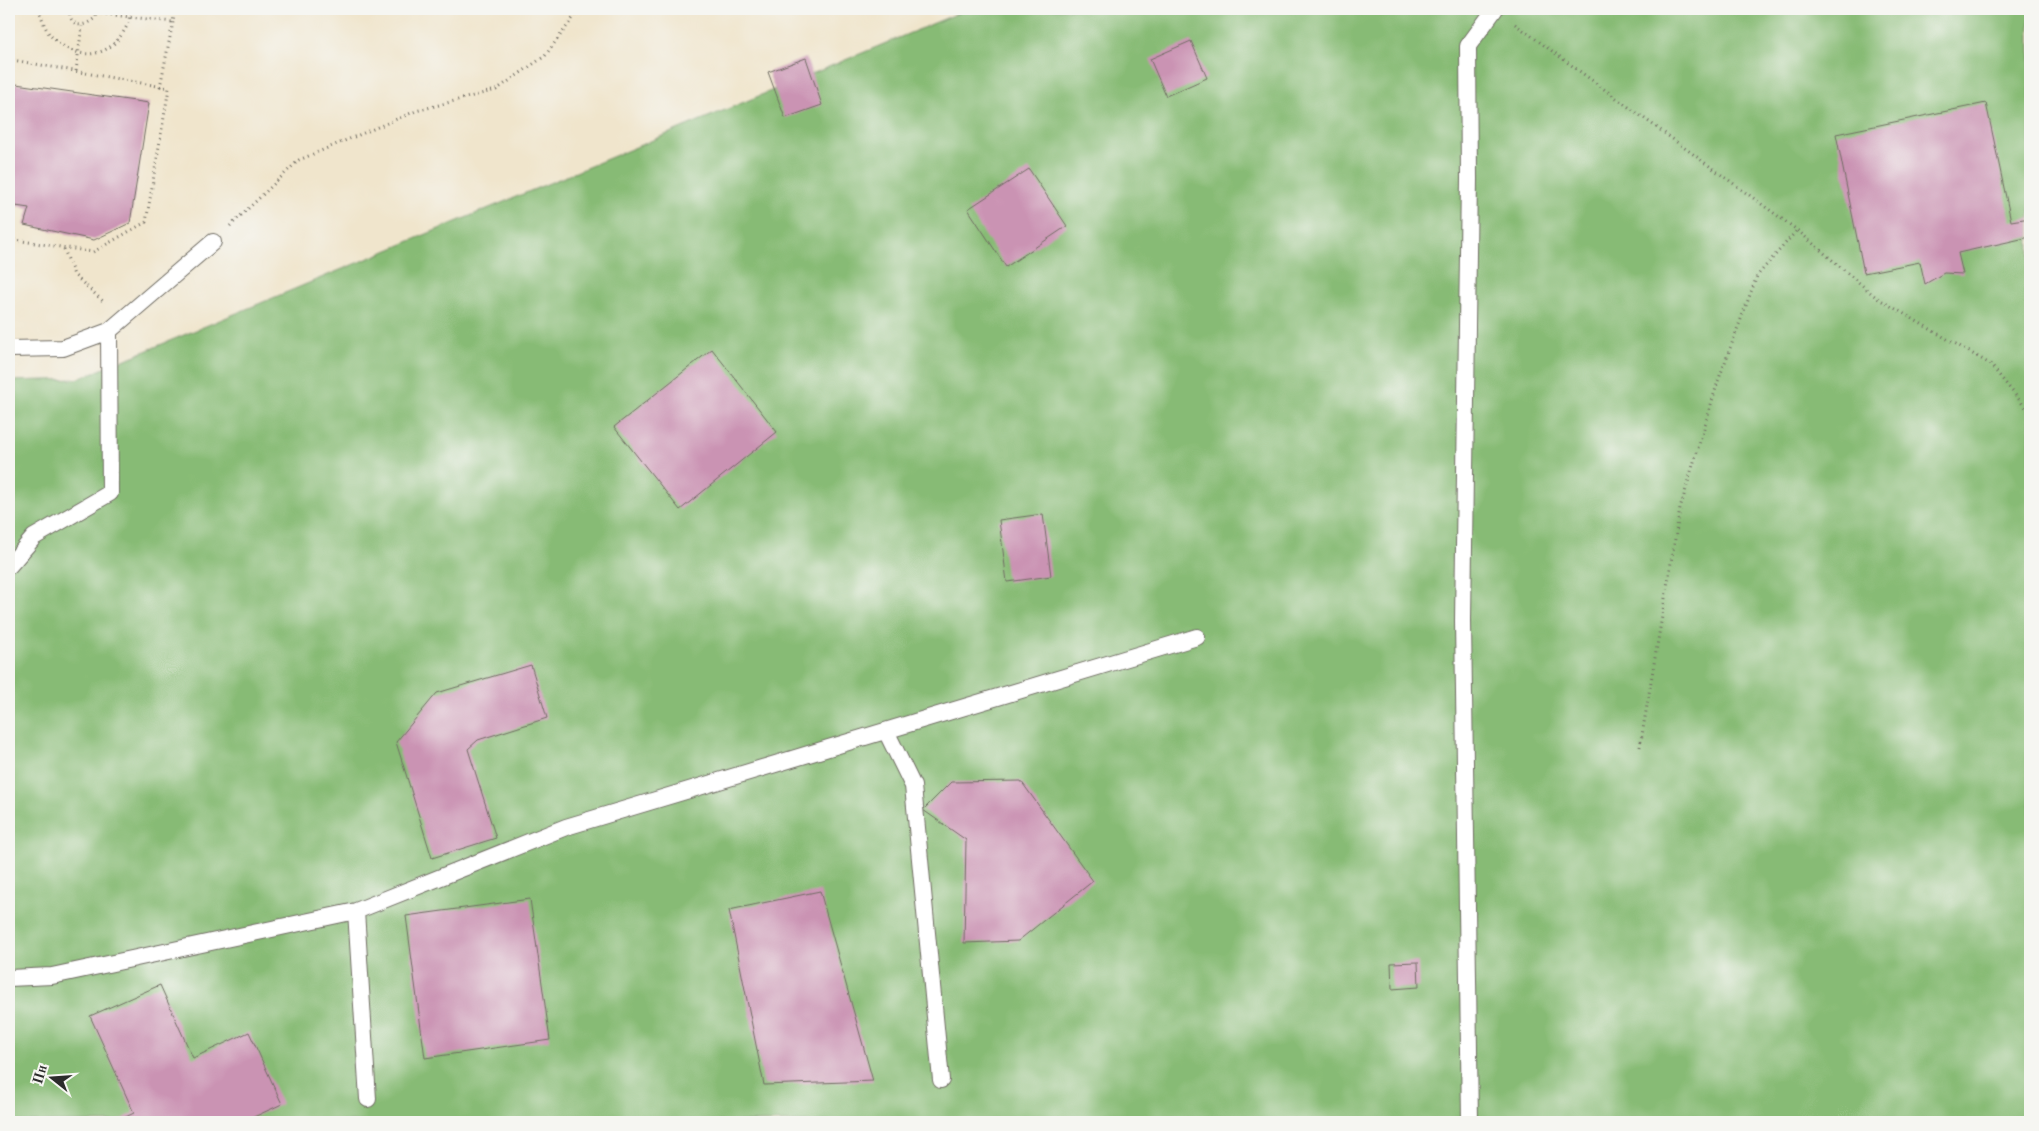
<svg xmlns="http://www.w3.org/2000/svg" width="2039" height="1131" font-family="'Old Standard TT',serif">
  <style>
    .forest { fill: #87bb75; stroke: #597350 }
    .building { fill: #ca93b3 }
    .lines { fill: none; stroke-linecap: round; stroke-linejoin: round }
    .lane-casing { stroke: #706c63; stroke-width: 18 }
    .path { stroke: #706c63; stroke-width: 3; stroke-dasharray: 1 4; stroke-linecap: butt }
    .lane { stroke: #fff; stroke-width: 16 }
  </style>
  <rect width="100%" height="100%" fill="#f6f6f2"/>
  <filter id="ink" filterUnits="userSpaceOnUse"><feTurbulence type="fractalNoise" baseFrequency=".02" numOctaves="2"/><feDisplacementMap in="SourceGraphic" scale="10" xChannelSelector="R" yChannelSelector="G"/><feConvolveMatrix kernelMatrix="1 2 1 2 8 2 1 2 1" color-interpolation-filters="sRGB"/></filter>
  <filter id="wash" filterUnits="userSpaceOnUse"><feTurbulence type="fractalNoise" baseFrequency=".0096" numOctaves="4" result="noise"/><feDisplacementMap in="SourceGraphic" scale="20" xChannelSelector="R" yChannelSelector="G"/><feGaussianBlur stdDeviation="1.12" result="paint"/><feColorMatrix in="noise" values="0 0 0 0 0 0 0 0 0 0 0 0 0 0 0 0 0 1.4 0 .05"/><feComposite in="paint" operator="in"/></filter>
  <g filter="url(#wash)">
    <rect width="100%" height="100%" fill="#f0e5cc"/>
    <!-- forest -->
    <path class="forest" d="M968 9H2030V1122H9V381L78 379Z"/>
    <g id="blocks">
      <!-- building -->
      <path class="building" d="M1191 41 1207 78 1166 96 1150 59Z
        M806 58 822 105 785 118 768 72Z
        M9 83 149 103 130 223 94 240 24 225 29 208 9 205Z
        M1986 103 2011 221 2030 218V237L1958 253 1963 274 1944 273 1925 284 1920 262 1864 273 1836 134Z
        M1029 169 1067 226 1006 267 968 209Z
        M712 349 777 432 680 510 614 427Z
        M1043 514 1051 576 1007 582 999 520Z
        M531 665 547 718 478 740 468 749 496 838 432 858 396 742 437 693Z
        M1021 781 1093 881 1018 941 964 943 966 840 923 810 951 782Z
        M820 891 873 1081 764 1085 729 910Z
        M530 899 550 1040 425 1058 406 916Z
        M1418 962 1419 987 1392 989 1391 963Z
        M160 985 193 1058 249 1032 282 1104 243 1122H115L134 1113 90 1016Z"/>
    </g>
  </g>
  <g filter="url(#ink)">
    <use href="#blocks" fill-opacity="0" stroke="#706c63" stroke-width="1"/>
    <g class="lines">
      <defs>
        <path id="lane" d="M109 331 213 242
          M9 349 63 348 109 331 110 493 34 537 9 566
          M886 731 913 786 941 1080
          M356 911 368 1099
          M9 978 52 976 356 911 566 827 1197 637
          M1470 1122 1463 621 1469 179 1468 46 1495 9"/>
      </defs>
      <!-- lane casing -->
      <use href="#lane" class="lane-casing"/>
      <!-- path -->
      <path class="path" d="M39 9C42 18 45 30 52 37 74 59 104 61 122 34 128 25 131 19 129 9
        M69 9C70 29 84 28 96 17L97 9
        M96 13 173 22 175 9
        M1515 24 1797 230 1877 298 1990 364 2030 413
        M9 50 13 60 169 88 146 222 93 252 9 239
        M76 71 82 26
        M160 87 173 22
        M230 226 299 160 416 111 496 90 545 56 576 14 575 9
        M64 249 74 275 104 302
        M1640 747 1680 509 1718 381 1757 276 1797 230"/>
      <!-- lane -->
      <use href="#lane" class="lane"/>
    </g>
  </g>
  <!-- margin -->
  <rect width="2039" height="1131" fill="none" stroke="#f6f6f2" stroke-width="30"/>
  <!-- north arrow -->
  <g transform="translate(52 1078) rotate(287)" stroke="#f6f6f2" stroke-width="4" paint-order="stroke">
  <path d="M0-4L9 19L0 12L-9 19Z" fill="#2b2b2b"/>
  <text y="-8" font-size="14" font-weight="bold" text-anchor="middle" fill="#2b2b2b">Пн</text>
  </g>
</svg>
